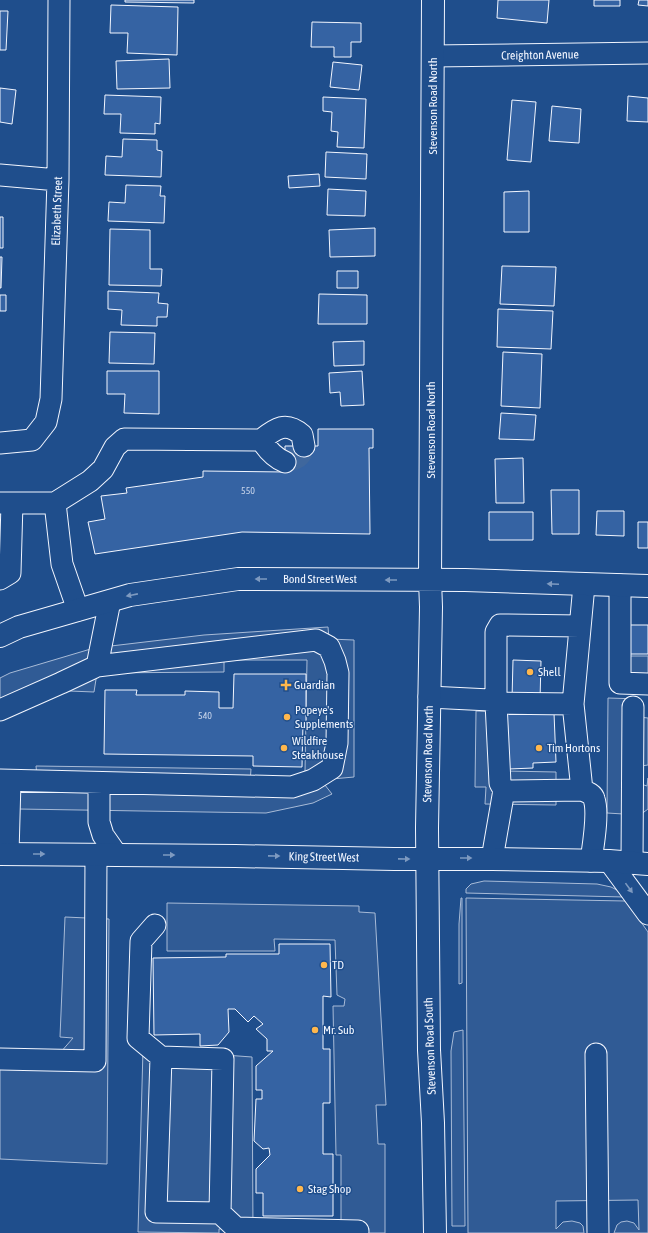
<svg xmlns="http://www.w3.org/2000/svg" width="648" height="1233" font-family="'Asap Condensed',sans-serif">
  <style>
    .built { fill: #305b95; stroke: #a8bbd7 }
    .building { fill: #3563a3; stroke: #f2f6ff }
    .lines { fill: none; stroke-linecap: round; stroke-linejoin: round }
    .minor-tunnel { stroke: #3f679d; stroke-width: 21; stroke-dasharray: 21 10; stroke-linecap: butt }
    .minor-casing { stroke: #f2f6ff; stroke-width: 23 }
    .major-casing { stroke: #f2f6ff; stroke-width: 24 }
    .minor { stroke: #1f4e8c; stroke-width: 21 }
    .major { stroke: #1f4e8c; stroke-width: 22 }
    .oneway { fill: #7e9ac0 }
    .poi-dot { fill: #ffb74d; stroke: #1f4e8c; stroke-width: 1.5 }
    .labels { text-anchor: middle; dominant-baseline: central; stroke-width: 3; stroke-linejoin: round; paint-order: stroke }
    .number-label { font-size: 10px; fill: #c3d1e8 }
    .street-label { font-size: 12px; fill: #f2f6ff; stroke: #1f4e8c }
    .poi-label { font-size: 12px; fill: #f2f6ff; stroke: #1f4e8c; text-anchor: start }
  </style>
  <rect width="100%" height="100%" fill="#1f4e8c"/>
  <!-- built -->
  <path class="built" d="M328 627 329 639 354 640V777L321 780 332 794 313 803 266 813 18 809 0 796 37 776 36 766 251 769 250 783 287 781 305 772 307 660H224V672L97 673 94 692 45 690 0 716V678L10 673 94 648 204 635Z
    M615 656H648V691H612Z
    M608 698 640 699 639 717 648 718V765L641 766V782L644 785 647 786 648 778V809L640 815 607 813Z
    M476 711 506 712 505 771 556 772V805L485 804 486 787H475Z
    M484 881 597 884 611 887 619 891 624 897 466 893V889L471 884Z
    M461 898H462V983L459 984V924Z
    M466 898 626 901 648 932V1233H614L617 1225 621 1222 627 1221 634 1223 639 1230 638 1200 556 1201V1229L563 1222 572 1221 580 1223 583 1226 584 1233H468Z
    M167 903 359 906V912L375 913 386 1105H376L378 1144H385V1233H341V1155H336L333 1006H344L345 999 337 995 335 940 274 939 275 951H167Z
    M65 917 109 919 107 1164 0 1159V1051L60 1053 73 1038 60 1037Z
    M463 1030 465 1226H452L451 1051 454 1032Z
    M143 1049 252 1057 253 1232 224 1228 219 1229V1233L138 1232Z"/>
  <!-- building -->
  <path class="building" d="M125 0H194V3L125 2Z
    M498 0H549L547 23 497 18Z
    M594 0H620V6H594Z
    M639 0H648V6L638 5Z
    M111 5 178 7 177 55 127 53 128 33H110Z
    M0 11H8L6 50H0Z
    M312 22 361 23V42H351V57H334V47H311Z
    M169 59 170 88 117 89 116 61Z
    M333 62 362 65 359 90 330 87Z
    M0 88 16 90 12 124 0 122Z
    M105 95 161 97 160 124 155 123V134L120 133 121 114H104Z
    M628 96 648 98V122L627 121Z
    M323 97 366 99 364 148 337 147 338 132 331 131 332 112 323 111Z
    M512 100 536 102 531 162 507 160Z
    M552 106 581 109 579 143 549 141Z
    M123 139 157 140V150L162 151 161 177 105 175 106 156 122 157Z
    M326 152 367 154 366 179 325 177Z
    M319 174 320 186 289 188 288 176Z
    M126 185 161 186 160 196H165L164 223 108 221 109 202 125 203Z
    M328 189 366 191 365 216 327 215Z
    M529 191V232H504V192Z
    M0 217H3V248H0Z
    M375 228V256L330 257 329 230Z
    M110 229 150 230V269H162L161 286 109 285Z
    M0 257H2L1 288H0Z
    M502 266 556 267 554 306 500 304Z
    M337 271H358V288H337Z
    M108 291 159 293 158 303 168 304 167 317H157V326L121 325 122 310 108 309Z
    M319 294 367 295V324H318Z
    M0 295H6V311H0Z
    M498 309 553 311 551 349 497 347Z
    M110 332 155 333 154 364 109 363Z
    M364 341V365L334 366 333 342Z
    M503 352 542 354 540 408 501 406Z
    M107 371H159V414L124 413 125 394H107Z
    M362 371 364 405 341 406 340 392 330 393 329 373Z
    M501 413 536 415 534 440 499 439Z
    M318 429H373V448H369L370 534 242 532 95 554 88 522 105 519 101 496 127 493 126 488 203 477V471L285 472V446H318Z
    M523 458 524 503H496L495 459Z
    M551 490H579V534H552Z
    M597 511H624V536L596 535Z
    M489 512H533V540H489Z
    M638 522H648V548H638Z
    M629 625H648V654H628Z
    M513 660 541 661 540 700 512 699Z
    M234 674H306V722H303L302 767 253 766V756L104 754 105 690H137L136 695H185V691L219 692V708H233Z
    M507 708 554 713 556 762 533 763V768L509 769Z
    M279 944H330L331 997 323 996V1049H330V1103H323V1154H333V1216H263V1193H256V1169L270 1155 269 1148 263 1149 254 1141 256 1099H262V1090H256V1066L273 1051H267V1039L256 1029 263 1024 254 1016 248 1022 235 1009H228L229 1032 218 1045 200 1046V1034L154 1035 153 958 226 957V954H279Z"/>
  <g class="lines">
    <!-- minor-tunnel -->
    <path class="minor-tunnel" d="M285 462C295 460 302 458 304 446"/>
    <defs>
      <path id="minor" d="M433 56 648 53
        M0 175 58 180
        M261 440C276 428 286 421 302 435L304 446
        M0 443 32 440 46 422 51 399 58 180 59 0
        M0 503H55L62 564 78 610
        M55 503 90 481 103 469 115 447 124 439 261 440C267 449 274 458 285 462
        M0 579 10 573 12 503
        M620 585V683L648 684
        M580 626 500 625 496 632V703L573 704 584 585
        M97 666 110 601
        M429 697 490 700 496 703 500 783 504 790 510 791 582 790C587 792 593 794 594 799 599 813 593 846 591 861
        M573 704 582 790
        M0 710 61 683 97 666 316 640 329 647 335 661 338 673 337 743 332 768 313 780 292 787 0 780
        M99 783V822L103 835 117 855
        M8 854 10 781
        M492 859 504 790
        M609 861 648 914
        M632 863 633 707
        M155 925 141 941 138 1038 161 1057
        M596 1054 598 1233
        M0 1059 95 1061 96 855
        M220 1213 156 1212 161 1057 223 1059 220 1213 236 1228 358 1231"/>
      <path id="major" d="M433 0 430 580 431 607 427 828 429 1050 433 1123 435 1233
        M0 636 19 627 130 595 238 579 465 580 648 586
        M0 854 235 856 394 859H492L609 861 648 864"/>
    </defs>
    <!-- minor casing -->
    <use href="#minor" class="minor-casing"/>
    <!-- major casing -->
    <use href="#major" class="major-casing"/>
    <!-- minor -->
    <use href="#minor" class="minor"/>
    <!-- major -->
    <use href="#major" class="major"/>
  </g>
  <!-- one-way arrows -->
  <defs><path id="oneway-solid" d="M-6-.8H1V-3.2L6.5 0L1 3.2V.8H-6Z"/></defs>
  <g class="oneway">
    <use href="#oneway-solid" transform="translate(261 579) rotate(-180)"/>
    <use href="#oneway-solid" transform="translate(391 580) rotate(-180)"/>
    <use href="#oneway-solid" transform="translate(553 584) rotate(-178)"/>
    <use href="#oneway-solid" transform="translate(132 595) rotate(169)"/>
    <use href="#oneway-solid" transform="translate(39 854)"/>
    <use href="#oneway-solid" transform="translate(169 855)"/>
    <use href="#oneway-solid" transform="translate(274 856) rotate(1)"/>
    <use href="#oneway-solid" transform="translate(466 858)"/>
    <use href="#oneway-solid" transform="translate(404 859) rotate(1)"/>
    <use href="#oneway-solid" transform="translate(629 888) rotate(54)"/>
  </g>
  <!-- markers -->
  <g class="poi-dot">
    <circle cx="530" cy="672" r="4"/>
    <path d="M284 679h4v4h4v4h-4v4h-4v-4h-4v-4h4z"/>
    <circle cx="287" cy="717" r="4"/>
    <circle cx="284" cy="748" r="4"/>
    <circle cx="539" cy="748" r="4"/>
    <circle cx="324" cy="965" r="4"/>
    <circle cx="315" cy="1030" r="4"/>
    <circle cx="300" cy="1189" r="4"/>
  </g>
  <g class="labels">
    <!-- number labels -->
    <g class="number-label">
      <text x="248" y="490">550</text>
      <text x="205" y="715">540</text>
    </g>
    <!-- street labels -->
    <g class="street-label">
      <text transform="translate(540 55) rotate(-1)">Creighton Avenue</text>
      <text transform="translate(433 106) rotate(-90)">Stevenson Road North</text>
      <text transform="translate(57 211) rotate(-88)">Elizabeth Street</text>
      <text transform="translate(431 430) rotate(-90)">Stevenson Road North</text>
      <text x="320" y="579">Bond Street West</text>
      <text transform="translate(428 754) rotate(-89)">Stevenson Road North</text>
      <text transform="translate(324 857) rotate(1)">King Street West</text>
      <text transform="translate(430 1046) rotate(-92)">Stevenson Road South</text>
    </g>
    <!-- poi labels -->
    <g class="poi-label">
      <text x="538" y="672">Shell</text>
      <text x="294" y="685">Guardian</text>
      <text x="295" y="710">Popeye's<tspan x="295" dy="14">Supplements</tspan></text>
      <text x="292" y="741">Wildfire<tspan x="292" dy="14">Steakhouse</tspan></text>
      <text x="547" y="748">Tim Hortons</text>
      <text x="332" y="965">TD</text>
      <text x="323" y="1030">Mr. Sub</text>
      <text x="308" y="1189">Stag Shop</text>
    </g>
  </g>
</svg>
